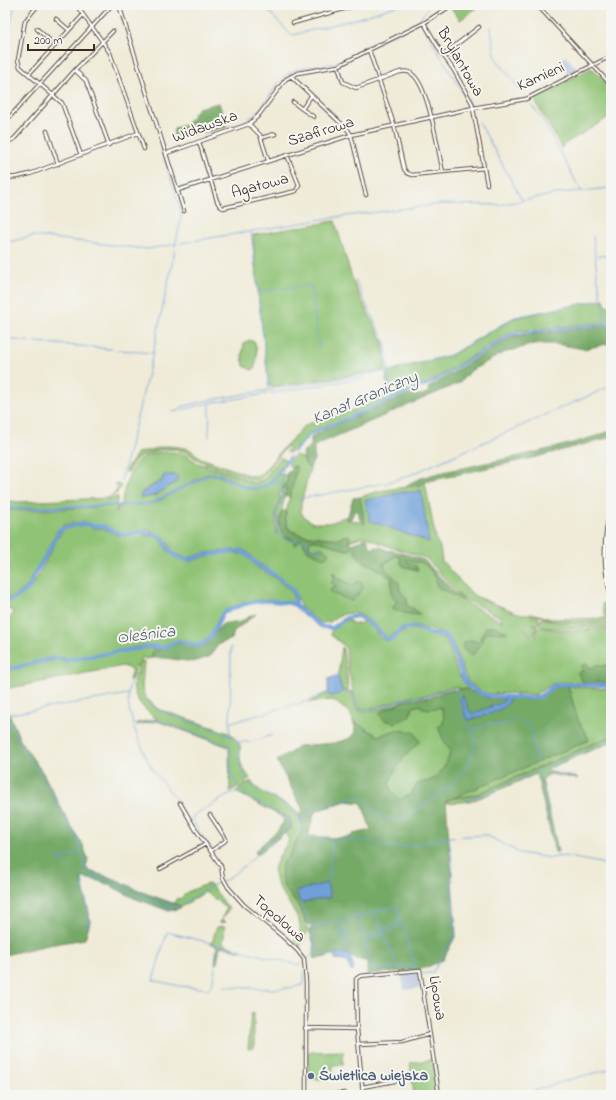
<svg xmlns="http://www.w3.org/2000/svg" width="616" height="1100" font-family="'Indie Flower',sans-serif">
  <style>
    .industrial { fill: #b9c4de }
    .green { fill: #90c374; stroke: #667649; fill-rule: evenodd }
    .forest { fill: #74a966; stroke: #586a42; fill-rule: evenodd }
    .water { fill: #70a0da; stroke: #56657c }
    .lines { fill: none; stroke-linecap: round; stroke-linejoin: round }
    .stream { stroke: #70a0da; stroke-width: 1 }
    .canal { stroke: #70a0da; stroke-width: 2.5 }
    .river { stroke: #70a0da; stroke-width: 4 }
    .minor-casing { stroke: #56473a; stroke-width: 4.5 }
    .major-casing { stroke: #56473a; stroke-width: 5.5 }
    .minor { stroke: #fff; stroke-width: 2.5 }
    .major { stroke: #fff; stroke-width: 3.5 }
    .service-dot { fill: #5c6f8a; stroke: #f6f6f2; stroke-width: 1.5 }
    .labels { text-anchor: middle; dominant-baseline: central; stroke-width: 4; stroke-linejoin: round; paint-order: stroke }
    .street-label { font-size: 16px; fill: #3b2a1e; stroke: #f6f6f2 }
    .service-label { font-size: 16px; font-weight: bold; fill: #4e5e75; stroke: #f6f6f2; text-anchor: start }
    .water-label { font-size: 17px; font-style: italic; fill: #505969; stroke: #f6f6f2 }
  </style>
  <rect width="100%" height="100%" fill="#f6f6f2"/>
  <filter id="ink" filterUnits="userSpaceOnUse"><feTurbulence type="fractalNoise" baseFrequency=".025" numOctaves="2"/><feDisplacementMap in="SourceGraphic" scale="8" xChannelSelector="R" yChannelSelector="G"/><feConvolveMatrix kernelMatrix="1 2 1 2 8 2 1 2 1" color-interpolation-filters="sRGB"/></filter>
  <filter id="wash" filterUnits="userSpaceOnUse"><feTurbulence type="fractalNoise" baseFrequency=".012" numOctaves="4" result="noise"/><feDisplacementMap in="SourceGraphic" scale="16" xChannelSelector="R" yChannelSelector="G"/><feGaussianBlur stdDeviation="0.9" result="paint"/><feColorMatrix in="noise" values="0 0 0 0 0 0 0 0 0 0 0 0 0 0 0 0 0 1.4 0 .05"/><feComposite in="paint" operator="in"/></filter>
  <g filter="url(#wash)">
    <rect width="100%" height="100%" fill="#efebd8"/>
    <!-- industrial -->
    <path class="industrial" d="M565 56 579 70 569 75 558 63Z
      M418 975 421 988 404 990 402 976Z"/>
    <!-- green -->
    <path class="green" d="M455 5H477L478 7 460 20 451 8Z
      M591 68 595 71 611 87V116L563 145 562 148 536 103V96Z
      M335 221 352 278 360 297 383 342 386 370 271 387 269 385 258 294 253 235Z
      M604 299 606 306H611V322L516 331 508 334 431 382 352 416 314 430 308 435 295 449 289 453 286 452 289 448 287 446 263 476C260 478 257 480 254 480 246 479 207 465 199 460 192 457 188 452 180 450 171 448 162 450 153 452 137 457 136 457 128 472H126L128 465H130L137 453 167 446 179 447 189 449 201 458 251 476 259 475 263 472 286 445H287C293 438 298 430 306 425 316 419 328 419 339 415 356 410 372 402 388 395L386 372 452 355 514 318Z
      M249 340 255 342C257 350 258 361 254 369L251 370 244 366 242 356 244 343Z
      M173 452 184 454 198 463 254 483 264 479 281 457 286 461C280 469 274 480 266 485 247 497 230 472 212 473 209 473 206 475 203 476L151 503 122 505C121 494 131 465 140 459 149 453 163 452 173 452ZM174 475 176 482 154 496 142 492 155 484 162 481 163 476Z
      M295 455 303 458 307 467 310 468 301 504V512L304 517 313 523H328L333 522 341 518 348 516 347 520 358 521 364 524 360 497 379 491 419 485 425 482 436 540 440 547 442 561 466 588 475 596 520 614H536L551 619 606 618 602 604 605 603 609 621C592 621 573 623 556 621 548 620 541 615 532 615V617H538L539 619 537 625 533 624 537 626 534 634 532 635 525 629 524 630 531 636 536 638 535 634 538 627 558 630 608 629 609 632 611 631V665H607L590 668 587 663 583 670 578 674 584 683 560 682 551 685 534 695 509 693 488 694 482 692 468 682 452 643 449 637 444 634 414 625 402 627 394 634 388 638C383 636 381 631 377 627 363 612 346 608 330 622L323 623 322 624 301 607 293 588 278 576 256 561 249 553 242 549 204 553 188 558 178 555 172 550 164 537 153 532 146 530 130 533H121L104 525H95L83 522 64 525 58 529 50 546 31 578 28 586 18 594 5 600V510H41L118 506 116 512 120 506 153 504 209 475C216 474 221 477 227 480 251 491 260 496 279 474V475L280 474 288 476 287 482 283 489 284 487 286 488 285 496 279 522 295 540 288 539 277 532C280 523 276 519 277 513 279 505 283 499 282 491L279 493C282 500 277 506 276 512 274 519 278 524 275 532 280 538 287 540 295 541L294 544H297L300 539 302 540 308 551 324 558 330 553 321 548 310 549 309 543 311 540 323 542 346 550 355 548 361 560 375 567 392 579 391 583 397 602 393 607V610L409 614 420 615 414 609 407 606V599L400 590 393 576 385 569 384 564 391 560 395 556 400 557C402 569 408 568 418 570L416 566 407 562 406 559 415 562H421L428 567 437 579 436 585 439 588 503 622 500 617 465 599 459 595 426 558 387 546 368 538 361 537 349 541 350 537 341 539 302 535 290 530 288 527 285 518 296 466H294L291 468 288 463Z
      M115 483 120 485 121 487 116 494 108 499V501L118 496 116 505 5 509V500L18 502 107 498C112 496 117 492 118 486L114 484Z
      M87 525 93 528 105 529 114 534 123 536H129L140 533 147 536H155L163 542 166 549 170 553 183 560 192 561 207 556 229 553 244 554 258 568 274 577 291 591 295 603 270 599 250 601 224 611 219 617 216 627 206 640 202 643 194 644 184 640H178L172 642 165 646 148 645 68 659 56 657 5 670V623L13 614V610L5 609V604L22 595 31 588 63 529 78 526Z
      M543 618 557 623H608L609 627 548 628 539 625 540 620Z
      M349 620 351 623 359 624 363 621 373 628 380 638 387 641 391 640 407 629H414L446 639 458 673 469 690 455 687 447 688 429 695 410 697 371 709H360L357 706 353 690 348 669 346 649 343 645 331 635V631L340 623Z
      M342 647C344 650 349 688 348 691L342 690 338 675Z
      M151 648 154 649 151 658 145 659 143 657 137 667 134 666 135 670 131 680H129L132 670 123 666 5 689V672L57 659 70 660Z
      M141 662H144L142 688 145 697 158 709 229 733C247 748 237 746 241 764 243 769 247 774 250 778L230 792 229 747 157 721 137 725 136 723 157 719C142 708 127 693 136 673L139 674 137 670Z
      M568 686 611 689V736L477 794 469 796 453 798 587 741 589 739 578 720Z
      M351 691 357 710C374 715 393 703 410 699L399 702 384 720 395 723 412 712 413 707 420 705 430 709 442 707 444 717 443 724 450 750V754L445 767 432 780 418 784 410 795 399 800 391 790 389 783C396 767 406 753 420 742L396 730 378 736 353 721 350 713 333 700 309 702C316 700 322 695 328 693L330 696 341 692H348V693Z
      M611 737V742L547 769V771L578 778 577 779 550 774 546 776 542 780 558 851 555 852 537 775 536 774 472 801 447 803 446 801C455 797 467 798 477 795Z
      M251 781C261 801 313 803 301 834H300L289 856 282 865 284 887 299 907 307 926V932L303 942 298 949 292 944C295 940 299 936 300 931 303 913 273 891 274 871 275 861 284 849 289 840L285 833 291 828 290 818 283 815 281 816 236 792 240 787Z
      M207 884 211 885 229 909 221 921 226 922 219 923 227 908 205 892 180 908V906L173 904 177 898 180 899 187 892Z
      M224 926 225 927 223 944 242 950V951L220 946 217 963 215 964 217 946 210 943 213 941 214 935 217 927Z
      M251 1013H254V1048L248 1049Z
      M343 1051V1065H333V1079H308V1052Z
      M433 1059 438 1095H414L410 1063Z"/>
    <!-- forest -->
    <path class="forest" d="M219 103 227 127 211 131 174 137V129L186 124 198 108Z
      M611 325V343L584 349 556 344H535L503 353 472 370 459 383 314 446V459L310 468C303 465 304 458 303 452L311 446V437L316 434 335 425 408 395H422L429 392 428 388 512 336Z
      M611 431V439L608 438 536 457 425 482 419 485 406 486C419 475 455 470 472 466 519 456 566 447 611 431Z
      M294 466H296V469L291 494 289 497 285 496 286 488H284L282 490 283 487 287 482 288 476 286 474Z
      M360 497 365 523 360 520 358 510 354 512 351 519H347L353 498Z
      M282 511H286C285 517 285 524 289 529 296 538 329 538 341 539L342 536 349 535V541L351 544 365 539 368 540V543L372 549 374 547H381L388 551 391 550 424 560 454 592 469 604 439 588 436 585V579L428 567 421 562H415L406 559 407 562 416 566 418 570 403 566 401 563 400 557 395 556 384 564 385 569 393 576 399 583 400 590 407 599V606L414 609 421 615 409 614 393 610V607L397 601 391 595 392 579 375 567 361 560 355 552V548L346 550 323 542 311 540 309 543 310 549 321 548 330 553 324 558 308 551 302 540 300 539 297 544 294 545V540C292 539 287 538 285 536 277 530 280 518 282 511Z
      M332 571 336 577 352 585 358 581 362 583 363 589 351 602 350 600 330 593 331 588H335L336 587 331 582 334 578Z
      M256 614 234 631 232 639 219 644 209 657 193 662 166 658H151L154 649 159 650 176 643 202 647C211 641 216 629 223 624 228 622 232 623 236 623 243 622 249 615 256 614Z
      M494 626 507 632 503 633 488 632C481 639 481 652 470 656L465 651 462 646 463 643 471 640 478 642 486 627Z
      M587 663 590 668 593 667 597 664 602 666 611 665V679L610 680 611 684 599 682 584 683 578 674 579 672 583 670 581 666Z
      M558 686H568L578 720 589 740 446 801 456 935 443 960 425 968 417 970 367 974V961C356 960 350 954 339 954 330 954 322 960 313 958 316 947 313 941 309 930L312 927 306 922 303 913 284 887 281 876 282 865 289 856 303 828 299 815 302 812V808L277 761 300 746 334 743 348 739 354 734 355 728 353 721 378 736 396 730 414 732 420 742C406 753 396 766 389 783L391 790 399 800 410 795 417 784C422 782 429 782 433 779 442 772 449 761 450 750L446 746 438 727 443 724 444 717 441 707 430 709 422 708 420 705 413 707 409 717 395 723 384 720 379 714 380 712 410 699 431 697 448 690 463 689 469 690 490 699 537 698ZM346 801 362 803 371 830 353 834 350 837 338 838 308 836 314 813 319 810Z
      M5 704 21 742 43 773 69 823 83 845 88 859 86 867 89 871 115 879 147 894 181 906 180 908 169 911 134 898 109 885 96 880 81 878 89 913 90 922 85 939 48 945 5 955Z
      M283 815 290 818 291 828 257 855 255 851 278 830 284 821 281 816Z"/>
    <!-- water -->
    <path class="water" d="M164 475H176L178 478 175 484 169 486 161 492 154 496 143 498 140 497 142 492C150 489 153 484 162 481Z
      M421 490 429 542 370 521 365 500 403 492H415Z
      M338 675 342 690 341 694 330 696 328 693V679Z
      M463 696 469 710 472 714 500 703 510 696C509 698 509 701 508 703 503 711 477 718 468 720L466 717 460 697Z
      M327 883 330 898H326L300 903 297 894V891Z
      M336 953 350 954 354 970H350L347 962 335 959V954Z"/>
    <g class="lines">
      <!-- stream -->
      <path class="stream" d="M263 5 291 35H293L359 18 399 5
        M423 25C438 53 454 78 470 105
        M491 27 494 50 497 60 526 97
        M5 50 8 41 14 5
        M528 100 543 120 581 191
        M479 122 522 200
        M229 127C249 124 262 109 272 92 278 84 282 77 291 72 304 66 321 67 335 63 347 59 356 52 367 46 391 33 416 32 429 5
        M162 151 182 215 175 246
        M526 200 561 193 611 188
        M251 232 269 390
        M593 236 597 275 603 306
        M5 243 33 236 147 249 177 244
        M181 243 330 218 441 204 500 205 524 200
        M598 256 611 255
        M356 280 362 296 385 342 390 389
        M258 291 311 285 319 348
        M604 310 605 323
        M5 339 152 353
        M181 407 205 401 267 390 388 371 450 355 514 317 602 300
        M173 412 210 403 363 378
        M534 420 611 386
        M209 437 210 403
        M283 467 281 500 276 514 278 526 276 532 287 539 297 541H307L309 549H321
        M121 482 153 353 175 250
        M269 483 282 484
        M298 499 386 483 408 476 532 421
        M131 681C125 695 129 712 134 726
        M352 690 358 709C375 714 392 701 409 698 416 696 424 697 431 695 439 692 446 689 455 689L458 692 462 714 476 740C473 753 468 768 458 778 451 786 407 820 398 820 381 820 372 808 361 796
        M341 692H349
        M146 700 159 711 233 737 239 743 240 768 246 778
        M309 700 328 692
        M10 714 128 694
        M5 715 24 751 49 788 67 824 77 838 82 852 78 854
        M231 722 244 719 307 701
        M137 724 158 720 230 746 231 774 237 784
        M134 728 146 757 153 770 178 802
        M470 728H480L488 723 497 725 514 721H522L530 725 534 746
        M230 735 231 647
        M238 742H252L272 735
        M534 747 537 762
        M544 775 549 772 577 778
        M540 777 555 850 559 856
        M249 783C261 795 308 809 300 831
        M240 789 248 796 282 815 293 826
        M223 798 237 791 240 790
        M465 800 479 797 611 740
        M206 808 222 799
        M204 809 194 815 192 818 198 831 211 848
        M300 819 323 805 358 796
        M298 830 307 837 329 839 332 841
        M377 843 384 846 401 847 419 845 448 837 486 835 520 853 550 858 564 856 605 864 611 867
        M83 855 85 870 91 874 130 887 148 896 172 906H178L213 885 226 880 249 862 263 849 268 842 281 835 285 829 291 825
        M59 861V857L62 863V859L76 854
        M329 880 332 841 347 839 374 842
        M300 903 308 921 312 928 316 946 314 953 307 959
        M357 916 364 938 401 921 396 906 375 911 384 934 398 968 416 966 402 925 364 943 372 970 398 968
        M313 927 338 921 347 950
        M87 929 88 916 82 878 97 880 167 909 171 910 172 906
        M350 943 342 921 375 912
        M219 945 212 985 208 989 179 986 153 980 167 932 299 965 303 962
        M314 952 335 956
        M422 974 433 972 455 935 451 880C454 870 451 847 448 837
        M371 976H379
        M382 976 419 974
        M225 986C245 988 286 992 304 984V971
        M521 1095 578 1077 611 1069"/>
      <!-- canal -->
      <path class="canal" d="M294 452 310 434 433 382 512 334 611 323
        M5 509 150 504 210 474C219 473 226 478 233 482 266 499 272 481 290 457"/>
      <!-- river -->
      <path class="river" d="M5 602 19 596 29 588 33 577 55 540 60 529 81 524H88L93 526H102L121 534H130L139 532 157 535 164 540 167 547 175 556 188 560 204 555 239 551 244 552 258 565 275 575 292 589 294 592 296 606 304 613 322 627 333 628 346 618 357 616 370 623 386 639 394 638 400 630 410 627H415L431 634 446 636 449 639 464 680 469 686 480 693 489 696 532 698 540 696 557 684 604 685 611 687
        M5 670 55 658 67 660 142 648C152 644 156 648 163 647 168 646 173 642 178 641 183 641 188 644 193 645 211 647 216 625 223 613 242 603 260 599 281 602 287 603 292 603 296 606"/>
    </g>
  </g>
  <g filter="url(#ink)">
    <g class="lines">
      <defs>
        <path id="minor" d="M38 5 25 21 18 60 20 67 62 103 81 155
          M76 5 102 41 110 53 144 149
          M119 5 184 211
          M537 5 611 85
          M56 19 69 30
          M293 23 358 5
          M424 23 441 52 453 69 472 103 487 184
          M37 29 55 45
          M369 50 394 125 404 169 407 173 412 175 443 172
          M443 55 479 27
          M338 66 343 82 356 88 400 72C405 71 409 71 412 74 429 86 438 151 443 172L484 168
          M75 70 86 81 109 145
          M29 74 83 15
          M291 76 348 130 351 135 366 195
          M293 102 302 109 311 96
          M302 109 314 117
          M5 122 112 5
          M249 124 260 135 268 160
          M47 131 58 164
          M261 138 275 134
          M199 142 217 201 220 206 223 208 296 191 299 185 287 155
          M5 143 14 139 75 70 113 31
          M167 153 249 124 258 116 286 79 298 73 338 66 369 50 424 23 452 5
          M5 178 17 177 30 174 138 133
          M178 190 351 135 473 108 526 99 611 56
          M180 803 196 830 221 866 223 878 228 887 244 905 283 937 297 950 304 959 306 982V1095
          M210 815 226 839 225 841 211 851
          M160 869 206 844
          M305 1028 357 1029
          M359 1044 402 1042 430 1034
          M362 1087 400 1080
          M335 1094 345 1093
          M306 1095H335
          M363 1095 357 1029 356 979 360 976 420 970 439 1095"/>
        <path id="major" d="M611 509C604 537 603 566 611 594"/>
      </defs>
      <!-- minor casing -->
      <use href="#minor" class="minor-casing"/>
      <!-- major casing -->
      <use href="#major" class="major-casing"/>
      <!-- minor -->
      <use href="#minor" class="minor"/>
      <!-- major -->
      <use href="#major" class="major"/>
    </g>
  </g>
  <!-- markers -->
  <circle class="service-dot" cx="311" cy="1076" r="4"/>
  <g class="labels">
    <!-- street labels -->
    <g class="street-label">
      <text transform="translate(460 62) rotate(60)">Brylantowa</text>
      <text transform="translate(541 77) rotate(-24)">Kamieni</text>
      <text transform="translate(205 127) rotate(-20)">Widawska</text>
      <text transform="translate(321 132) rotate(-17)">Szafirowa</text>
      <text transform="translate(260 186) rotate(-15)">Agatowa</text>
      <text transform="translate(279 919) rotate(41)">Topolowa</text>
      <text transform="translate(437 998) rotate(81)">Lipowa</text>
    </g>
    <!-- service labels -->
    <g class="service-label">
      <text x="319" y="1076">Świetlica wiejska</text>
    </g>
    <!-- water labels -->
    <g class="water-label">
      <text transform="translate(365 398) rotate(-23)">Kanał Graniczny</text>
      <text transform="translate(146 635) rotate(-7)">Oleśnica</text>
    </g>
  </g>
  <!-- margin -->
  <rect width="616" height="1100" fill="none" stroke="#f6f6f2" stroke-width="20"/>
  <!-- scale -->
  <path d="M28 44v6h66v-6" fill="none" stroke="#3b2a1e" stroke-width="2"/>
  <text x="34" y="44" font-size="12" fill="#3b2a1e" stroke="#f6f6f2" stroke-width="3" paint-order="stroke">200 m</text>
</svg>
